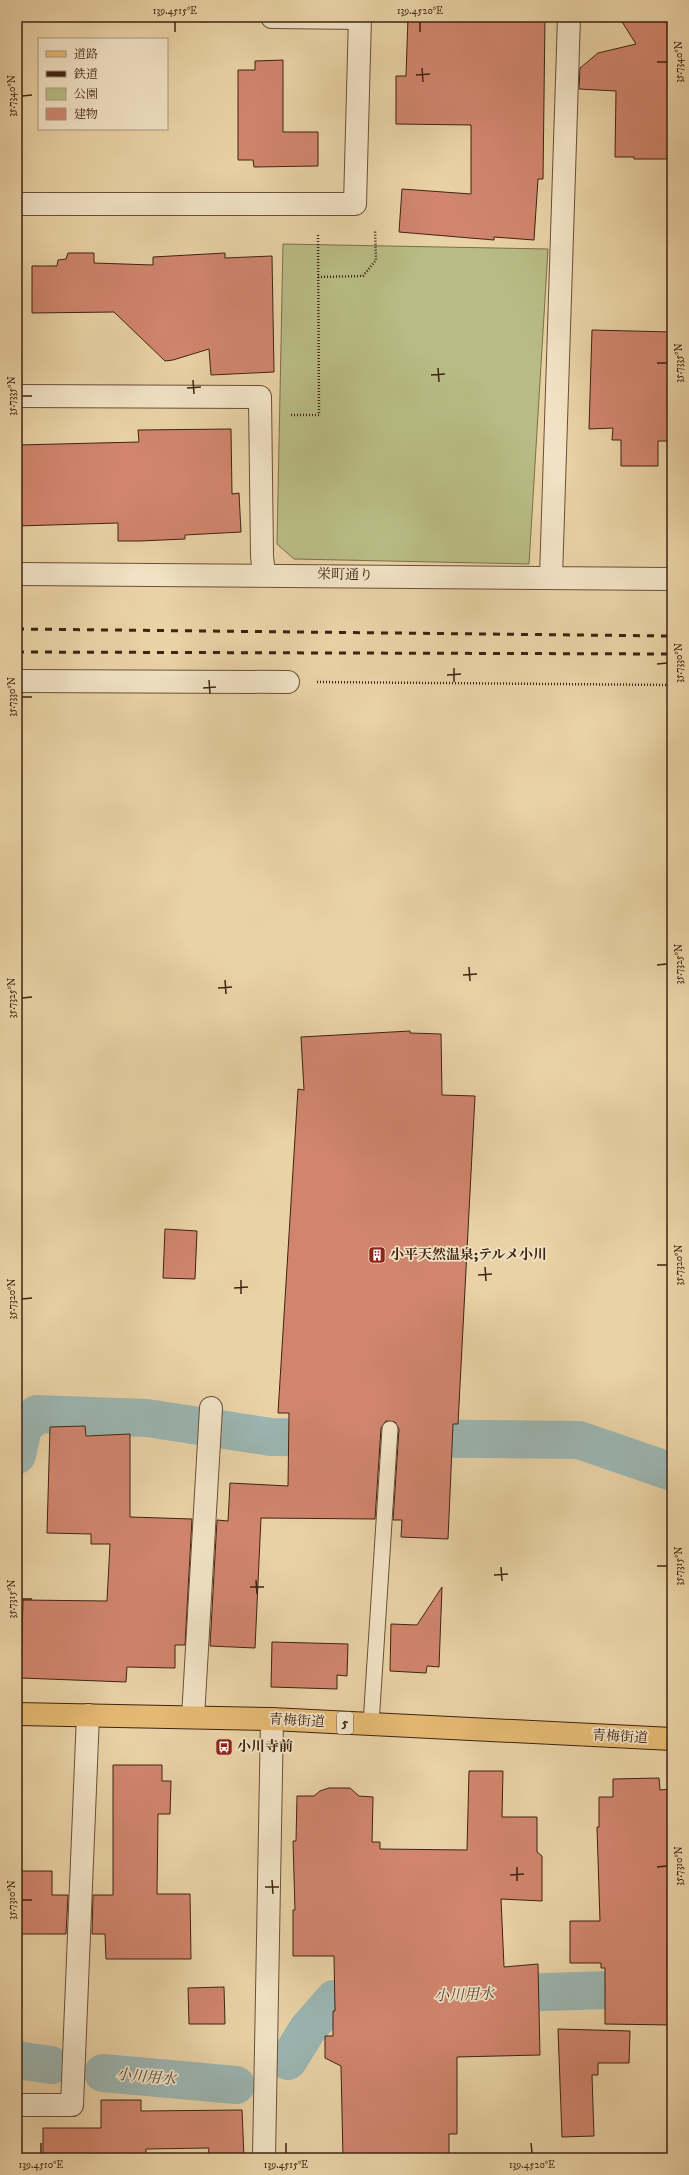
<svg xmlns="http://www.w3.org/2000/svg" width="689" height="2175" font-family="'IM FELL DW Pica','Noto Serif JP',serif">
  <style>
    .green { fill: #b8bb85; stroke: #7c6f4b }
    .lines { fill: none; stroke-linecap: round; stroke-linejoin: round }
    .canal { stroke: #9bb5b1; stroke-width: 38 }
    .building { fill: #d1856e; stroke: #3f2311 }
    .service-casing { stroke: #6a4f36; stroke-width: 17 }
    .minor-casing { stroke: #6a4f36; stroke-width: 24 }
    .tertiary-casing { stroke: #6a4f36; stroke-width: 24 }
    .primary-casing { stroke: #3f2311; stroke-width: 24 }
    .path { stroke: #3f2311; stroke-width: 2.5; stroke-dasharray: 1 2; stroke-linecap: butt }
    .service { stroke: #f1e2c5; stroke-width: 15 }
    .minor { stroke: #f1e2c5; stroke-width: 22 }
    .tertiary { stroke: #f1e2c5; stroke-width: 22 }
    .primary { stroke: #e4b973; stroke-width: 22 }
    .rail { stroke: #3f2311; stroke-width: 3; stroke-dasharray: 7 7; stroke-linecap: butt }
    .ticks { fill: none; stroke: #3f2311; stroke-width: 1.5 }
    .labels { text-anchor: middle; dominant-baseline: central; stroke-width: 3.5; stroke-linejoin: round; paint-order: stroke }
    .shield { fill: #f1e2c5; stroke: #745c47; stroke-width: 1 }
    .shield-label { font-size: 13px; font-weight: bold; fill: #3f2311 }
    .street-label { font-size: 14px; fill: #3f2311; stroke: #f1e2c5 }
    .poi-label { font-size: 14px; font-weight: bold; fill: #3f2311; stroke: #f1e2c5; text-anchor: start }
    .water-label { font-size: 15px; font-style: italic; fill: #564839; stroke: #f1e2c5 }
    .neatline { fill: none; stroke: #3f2311; stroke-width: 1.5 }
    .ticks-label { font-size: 10px; text-anchor: middle; fill: #3f2311 }
  </style>
  <rect width="100%" height="100%" fill="#e9d2a6"/>
  <filter id="stains"><feTurbulence type="fractalNoise" baseFrequency=".005" numOctaves="4"/><feColorMatrix values="0 0 0 0 .2 0 0 0 0 .09 0 0 0 0 .02 0 0 0 .5 -.17"/></filter>
  <radialGradient id="worn" r=".72"><stop offset=".6" stop-color="#630" stop-opacity="0"/><stop offset="1" stop-color="#630" stop-opacity=".3"/></radialGradient>
  <!-- green -->
  <path class="green" d="M283 244 548 249 529 564 294 559 277 544Z"/>
  <g class="lines">
    <!-- canal -->
    <path class="canal" d="M17 1455 23 1427 37 1414 147 1418 271 1437 579 1440 672 1472
      M486 1994 672 1988
      M17 2060 51 2065
      M288 2061 307 2030 334 1999 386 1997
      M103 2073 236 2085"/>
  </g>
  <!-- building -->
  <path class="building" d="M408 17H545L543 179H538L534 240 494 237V240L399 232 402 189 471 194V125L396 124V76H406Z
    M619 17H667L672 159H634V157H615L616 91 579 89 580 68 598 53 636 44Z
    M283 60V132H318V166L254 167 253 160H238V70H255V61Z
    M68 253H94V263L153 265V257L225 253V258L272 256 274 372 211 375 209 349 173 360 165 361 114 312 32 313V266H57L58 260 66 259Z
    M592 330 672 332V441H658V466H621V440H612L613 428 589 429Z
    M231 429 232 494 239 493 241 532 185 535V539L140 541H118V523L17 526 18 445 139 442 138 430Z
    M410 1031V1033L441 1034 442 1095 475 1096 458 1424H453L448 1539 401 1537 402 1520H393L399 1429 395 1422 386 1421 381 1428 375 1519 261 1518 255 1648 210 1646 217 1520 228 1521 230 1483 288 1486 289 1413H278L298 1089 304 1090 301 1037Z
    M165 1229 197 1231 195 1279 163 1278Z
    M85 1426 86 1436 130 1434V1517L192 1519 185 1645H175V1668L127 1667 126 1682 21 1678 23 1600 107 1601 110 1544H91V1534L47 1533 50 1427Z
    M442 1587 439 1667 427 1666 426 1673 390 1671 391 1624 417 1625Z
    M272 1642 348 1644 347 1676 337 1675V1689L271 1687Z
    M113 1765H162V1781H171L170 1814H158L157 1894H190L191 1959H106L105 1934H92L93 1895H113Z
    M469 1771H503L502 1817H537V1852L542 1856V1901L501 1899 504 1967 538 1964 540 2055 457 2057V2134H449V2158H343L341 2066 325 2058V2036H333V2011H335L334 1956H293V1910H295L293 1841H296L297 1796H314L320 1791 329 1788H350L359 1796 373 1797 372 1842H380V1849L467 1850Z
    M659 1778 660 1790 672 1789V1837H668L672 1918V2025L605 2024V1968H601V1963H570V1921H600L597 1827H599V1797H613V1779Z
    M17 1871H52V1895H68L66 1934H17Z
    M224 1987 225 2024H189L188 1988Z
    M558 2029 630 2031 629 2063H598V2075H592L594 2136 562 2137Z
    M101 2100H141V2111L242 2110 244 2158H208L209 2148 146 2149V2158H43V2128H101Z"/>
  <g class="lines">
    <defs>
      <path id="service" d="M371 1724 390 1429"/>
      <path id="minor" d="M272 17 360 18
        M17 396 260 397 262 556 264 574
        M17 574 672 579
        M551 577 569 17
        M17 681 288 682
        M193 1717 211 1408
        M17 2105H72L88 1715
        M264 2158 272 1719"/>
      <path id="tertiary" d="M17 204H355L360 17"/>
      <path id="primary" d="M17 1714 272 1719 672 1739"/>
    </defs>
    <!-- service casing -->
    <use href="#service" class="service-casing"/>
    <!-- minor casing -->
    <use href="#minor" class="minor-casing"/>
    <!-- tertiary casing -->
    <use href="#tertiary" class="tertiary-casing"/>
    <!-- primary casing -->
    <use href="#primary" class="primary-casing"/>
    <!-- path -->
    <path class="path" d="M318 277 363 276 376 260 375 231
      M291 415H319L318 235
      M317 682 672 685"/>
    <!-- service -->
    <use href="#service" class="service"/>
    <!-- minor -->
    <use href="#minor" class="minor"/>
    <!-- tertiary -->
    <use href="#tertiary" class="tertiary"/>
    <!-- primary -->
    <use href="#primary" class="primary"/>
    <!-- rail -->
    <path class="rail" d="M17 629 672 636
      M17 652 672 654"/>
  </g>
  <!-- ticks -->
  <path class="ticks" d="M175 22V32M420 22V32M657 62H667M422 68 423 82M416 75 430 74M22 96 32 95M657 363H667M438 368 439 382M431 375 445 374M193 380 194 394M187 388 201 387M22 396H32M657 664 667 663M454 668V682M447 675 461 674M209 680 210 694M203 688 216 687M22 697H32M657 965 667 964M469 967 470 981M463 975 477 974M225 980 226 994M218 988 232 987M22 998 32 997M657 1265H667M485 1267 486 1281M478 1275 492 1274M241 1280V1294M234 1288 248 1287M22 1299 32 1298M657 1566H667M501 1567 502 1581M494 1575 508 1574M256 1580 257 1594M250 1587H264M22 1599H32M517 1867V1881M657 1867 667 1866M510 1875 524 1874M272 1880 273 1894M265 1887H279M22 1900H32M41 2143V2153M286 2143V2153M531 2143 532 2153"/>
  <!-- icons -->
  <defs>
    <symbol id="building-square" viewBox="-11 -11 22 22"><rect x="-9" y="-9" width="18" height="18" rx="4" fill="#8f2418" stroke="#f1e2c5"/><path d="M-4-6H4V6H1V3H-1V6H-4ZM-2.5-4.3h1.7v1.8h-1.7ZM.8-4.3h1.7v1.8H.8ZM-2.5-1h1.7V.8h-1.7ZM.8-1h1.7V.8H.8Z" fill="#fff"/></symbol>
    <symbol id="bus-square" viewBox="-11 -11 22 22"><rect x="-9" y="-9" width="18" height="18" rx="4" fill="#8f2418" stroke="#f1e2c5"/><path d="M-5-6H5V4H4V6H2V4H-2V6H-4V4H-5ZM-3.5-4V0h7V-4ZM-3.5 1.2v1.5H-2V1.2ZM2 1.2v1.5H3.5V1.2Z" fill="#fff"/></symbol>
  </defs>
  <g fill-rule="evenodd">
    <use href="#building-square" x="367" y="1245" width="20" height="20"/>
    <use href="#bus-square" x="214" y="1737" width="20" height="20"/>
  </g>
  <g class="labels">
    <!-- shield labels -->
    <rect class="shield" x="337" y="1712" width="16" height="22" rx="3"/>
    <g class="shield-label">
      <text x="345" y="1723">5</text>
    </g>
    <!-- street labels -->
    <g class="street-label">
      <text transform="translate(345 575) rotate(1)">栄町通り</text>
      <text transform="translate(297 1721) rotate(3)">青梅街道</text>
      <text transform="translate(620 1737) rotate(3)">青梅街道</text>
    </g>
    <!-- poi labels -->
    <g class="poi-label">
      <text x="390" y="1255">小平天然温泉;テルメ小川</text>
      <text x="237" y="1747">小川寺前</text>
    </g>
    <!-- water labels -->
    <g class="water-label">
      <text transform="translate(464 1995) rotate(-2)">小川用水</text>
      <text transform="translate(146 2077) rotate(5)">小川用水</text>
    </g>
  </g>
  <!-- margin -->
  <rect width="689" height="2175" fill="none" stroke="#e9d2a6" stroke-width="44"/>
  <!-- legend -->
  <rect x="38" y="38" width="130" height="92" fill="#f1e2c5" stroke="#aa967d"/>
  <rect x="46" y="51" width="20" height="6" fill="#e4b973" stroke="#aa967d"/>
  <text x="74" y="58" font-size="12" fill="#3f2311">道路</text>
  <rect x="46" y="71" width="20" height="6" fill="#3f2311" stroke="#aa967d"/>
  <text x="74" y="78" font-size="12" fill="#3f2311">鉄道</text>
  <rect x="46" y="88" width="20" height="12" fill="#b8bb85" stroke="#aa967d"/>
  <text x="74" y="98" font-size="12" fill="#3f2311">公園</text>
  <rect x="46" y="108" width="20" height="12" fill="#d1856e" stroke="#aa967d"/>
  <text x="74" y="118" font-size="12" fill="#3f2311">建物</text>
  <rect x="22" y="22" width="645" height="2131" class="neatline"/>
  <g class="ticks-label">
    <text x="175" y="14">139.4515°E</text>
    <text x="420" y="14">139.4520°E</text>
    <text transform="translate(678 62) rotate(-90)" y="4">35.7340°N</text>
    <text transform="translate(11 96) rotate(-90)" y="4">35.7340°N</text>
    <text transform="translate(678 363) rotate(-90)" y="4">35.7335°N</text>
    <text transform="translate(11 396) rotate(-90)" y="4">35.7335°N</text>
    <text transform="translate(678 663) rotate(-90)" y="4">35.7330°N</text>
    <text transform="translate(11 697) rotate(-90)" y="4">35.7330°N</text>
    <text transform="translate(678 964) rotate(-90)" y="4">35.7325°N</text>
    <text transform="translate(11 998) rotate(-90)" y="4">35.7325°N</text>
    <text transform="translate(678 1265) rotate(-90)" y="4">35.7320°N</text>
    <text transform="translate(11 1299) rotate(-90)" y="4">35.7320°N</text>
    <text transform="translate(678 1566) rotate(-90)" y="4">35.7315°N</text>
    <text transform="translate(11 1599) rotate(-90)" y="4">35.7315°N</text>
    <text transform="translate(678 1866) rotate(-90)" y="4">35.7310°N</text>
    <text transform="translate(11 1900) rotate(-90)" y="4">35.7310°N</text>
    <text x="41" y="2168">139.4510°E</text>
    <text x="286" y="2168">139.4515°E</text>
    <text x="532" y="2168">139.4520°E</text>
  </g>
  <rect width="100%" height="100%" filter="url(#stains)"/>
  <rect width="100%" height="100%" fill="url(#worn)"/>
</svg>
